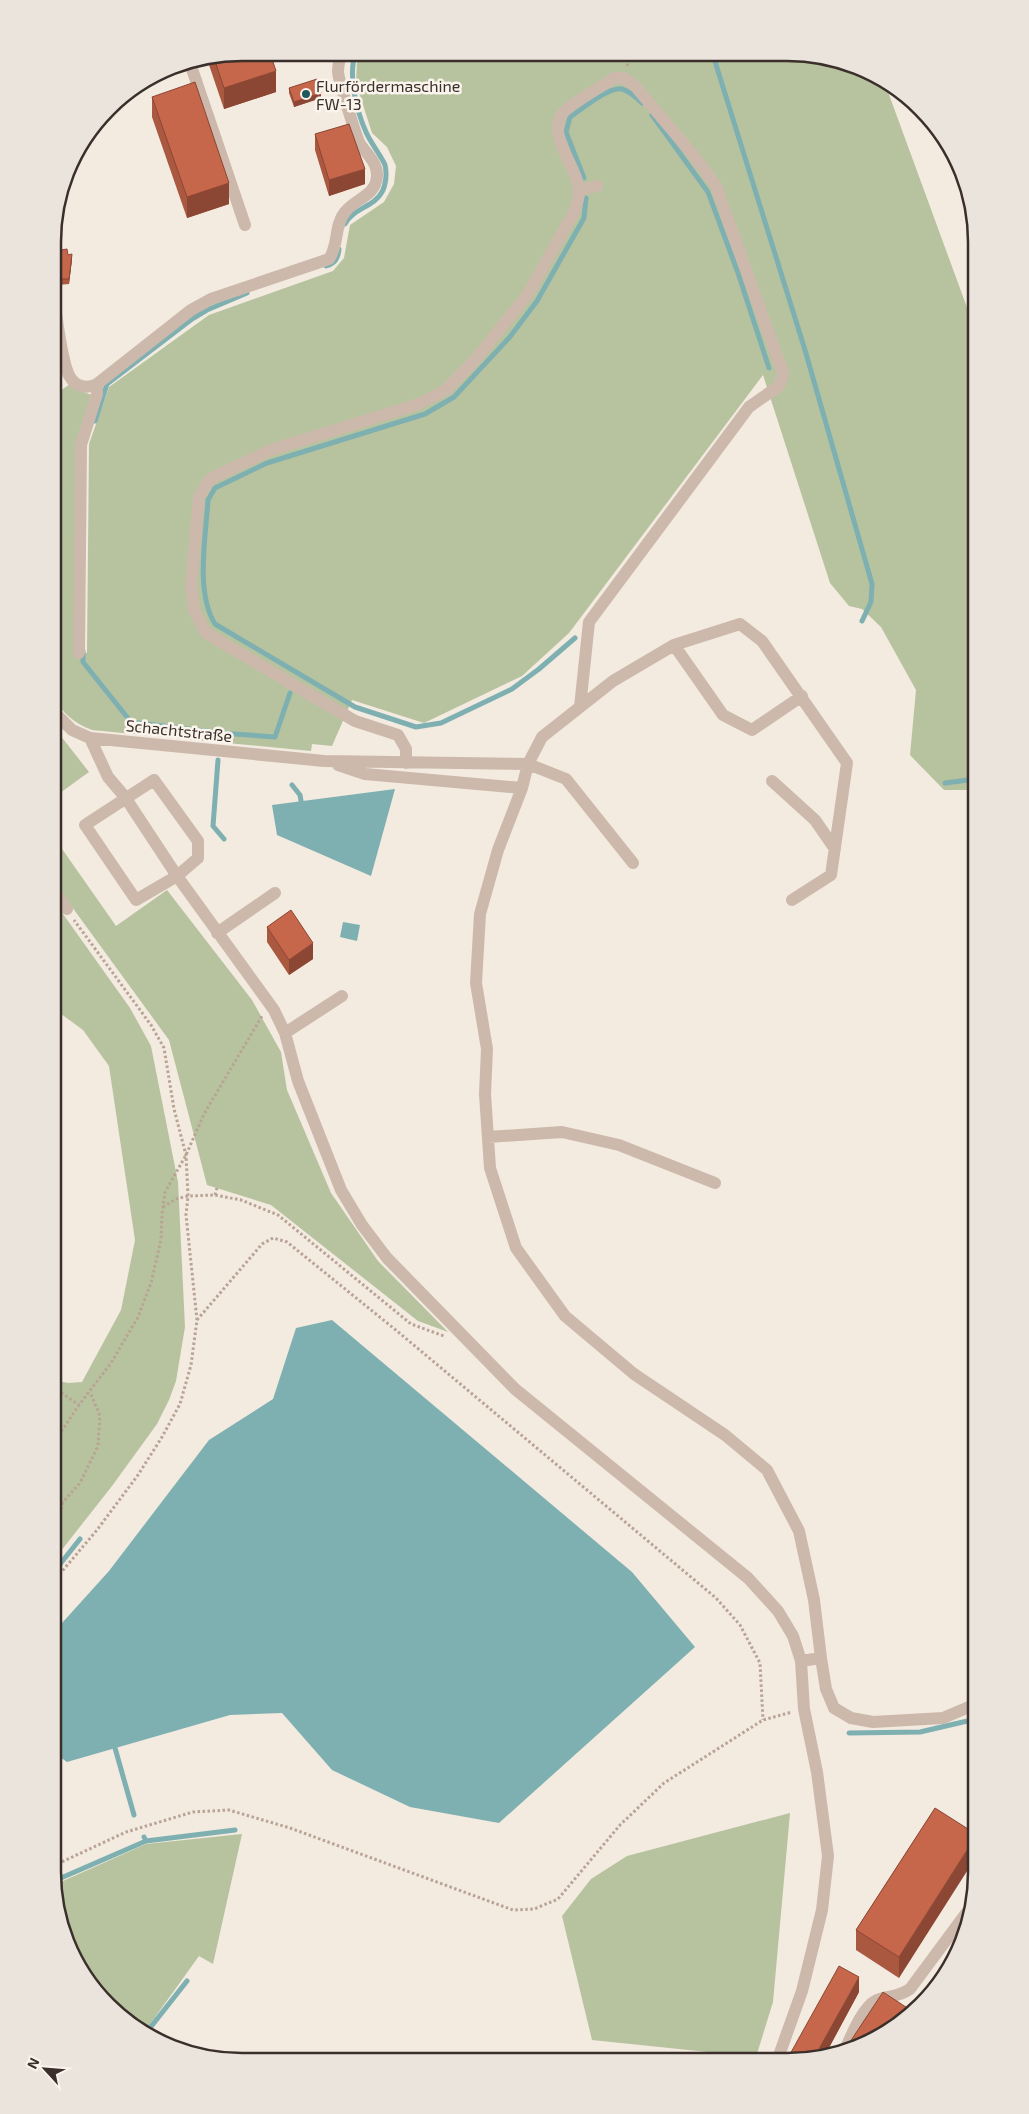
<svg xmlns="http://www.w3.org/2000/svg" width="1029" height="2114" font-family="'Exo 2',sans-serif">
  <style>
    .green { fill: #b7c39f }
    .water { fill: #7eb0b1 }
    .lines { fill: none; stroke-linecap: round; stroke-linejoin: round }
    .stream { stroke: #7eb0b1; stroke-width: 5 }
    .path { stroke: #b8a395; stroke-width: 3; stroke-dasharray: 2.5 2.5; stroke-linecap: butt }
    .minor { stroke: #ccb9ab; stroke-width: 12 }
    .wall { fill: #aa5840 }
    .shaded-wall { fill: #8b4734 }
    .building { fill: #c6664b; stroke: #8b4734 }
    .poi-dot { fill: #1f595c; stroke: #faf4ec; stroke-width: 2 }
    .labels { text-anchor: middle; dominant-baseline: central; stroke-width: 5; stroke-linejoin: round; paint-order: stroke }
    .poi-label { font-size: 16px; fill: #3a2f2a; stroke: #faf4ec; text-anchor: start }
    .street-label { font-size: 16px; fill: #3a2f2a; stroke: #faf4ec }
    .rim { fill: none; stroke: #3a2f2a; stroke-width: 2.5 }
  </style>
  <rect width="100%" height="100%" fill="#f3eae0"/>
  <!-- green -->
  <path class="green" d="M361 53 823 56 871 72 884 81 976 332V790H944L910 755 916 690 881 627 862 609 849 606 830 583 763 375 569 633 522 676 424 723 352 700 332 746 312 744 311 751 92 730C74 723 62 713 53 696V396L70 384 80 391 92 395 76 445V652L87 653 89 444 109 387 209 315 333 271 344 258 350 225 384 202 394 184 396 166 387 147 372 133 356 83 357 62Z
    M53 726 89 772 53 798Z
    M53 836 116 926 167 890 252 1000 281 1052 287 1090 331 1193 378 1261 448 1332 418 1321 271 1205 207 1185 169 1040 72 907 63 914 130 1008 151 1046 178 1182 185 1327 176 1381 169 1400 157 1424 112 1486 53 1561V1380L68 1383 82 1382 121 1310 135 1240 109 1066 83 1030 53 1008Z
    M790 1813 773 2002 756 2057 592 2040 562 1916 591 1879 627 1856Z
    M242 1834 213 1964 199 1956 148 2027 142 2031 117 2014 78 1967 59 1921 54 1885 146 1844Z"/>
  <!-- water -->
  <path class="water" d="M395 789 371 876 277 835 272 805Z
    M343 922 360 925 357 941 340 937Z
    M332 1320 632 1572 695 1647 499 1823 410 1807 332 1770 282 1713 230 1715 67 1762 53 1752V1633L109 1571 209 1440 273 1399 296 1328Z"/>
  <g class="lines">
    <!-- stream -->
    <path class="stream" d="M713 55 805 350 872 584 871 602 862 621
      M652 115 708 192 738 273 769 368
      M584 178 566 132 570 117C581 110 609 86 622 89 629 91 637 98 642 103
      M345 224C353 208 374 207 382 192 386 185 387 173 385 165 382 157 370 142 366 132 357 112 347 74 356 53
      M326 266C335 263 338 259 339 249
      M95 421 107 384 192 319 207 310 247 293
      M575 638 539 669 512 689 441 723 416 727 355 707 215 624C195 592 206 536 208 500L215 488 267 463 425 414 454 397 509 338 537 301 584 218 586 198
      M83 651V662L131 722 220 733 275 737 290 693
      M218 760 213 826 224 839
      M945 783 976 779
      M292 785 300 795 301 801
      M53 1573 80 1539
      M849 1733 920 1732 976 1719
      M115 1748 134 1815
      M146 1841 235 1830
      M54 1881 146 1841 144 1837
      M146 2033 187 1981"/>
    <!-- path -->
    <path class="path" d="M627 66 630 55
      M215 1195 217 1188
      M163 1207 176 1199 188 1196 215 1195 241 1200 278 1215 411 1324 444 1336
      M197 1320 262 1244 273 1238 287 1242 397 1331 716 1598 740 1625 760 1663 763 1720
      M53 1387 79 1405 111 1363 138 1317 151 1283 161 1240 162 1214 165 1192 186 1155 204 1114 262 1016
      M53 1444 79 1405
      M53 1506 63 1502
      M53 1533 63 1502 80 1483 98 1446 100 1416 90 1392
      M53 1582 97 1530 138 1475 162 1437 180 1404 191 1365 197 1320 186 1215 188 1196 186 1155 174 1109 164 1048 151 1025 74 920
      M53 1866 126 1832 193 1812 229 1810 290 1828 513 1910 534 1909 558 1899 620 1825 664 1783 763 1720 792 1712"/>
    <!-- minor -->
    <path class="minor" d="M190 63 245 225
      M579 190 597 186
      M53 295C57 314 61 363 70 377 76 387 87 389 97 384L191 310 211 299 329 259C339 245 334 225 345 212 356 198 376 196 377 176 378 162 365 153 359 142 355 132 339 82 338 72 338 66 340 58 342 53
      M674 645 723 715 752 730 802 696
      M79 653 81 445 97 394V384
      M53 711 72 730 90 738 324 761 528 764 542 737 613 681 674 645 740 624 762 641 847 763 831 875 792 900
      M90 738 108 777 125 797 177 876 274 1010 285 1033 298 1081 341 1190 362 1225 387 1258 515 1389 748 1578 778 1611 793 1636 801 1661 804 1709 817 1772 828 1856 822 1910 802 1991 777 2061
      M406 763V749L398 735 355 721 206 633 194 610 191 585 199 497 210 479 271 450 416 405 446 390 475 360 528 294 573 214C576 206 579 200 579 192 579 168 545 134 563 113 570 104 603 86 614 78H624L635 86 694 156 716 186 783 373 779 386 749 407 589 622 580 707
      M338 765 365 774 522 788
      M154 780 198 841V858L177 876 136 900 85 825Z
      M772 781 815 820 835 849
      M633 863 566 779 528 764 522 788 498 850 480 914 476 983 487 1049 485 1094 490 1168 516 1248 565 1316 634 1374 725 1435 767 1470 799 1531 814 1600 821 1658
      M53 890 67 909
      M217 933 275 893
      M285 1033 342 996
      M488 1137 562 1132 619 1145 715 1183
      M801 1661 821 1658 826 1689 834 1708 851 1718 873 1722 943 1718 976 1704
      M844 2052C851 2037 862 2007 877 2000 890 1994 895 1999 910 1989L970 1908"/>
  </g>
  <!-- wall -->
  <path class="wall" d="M243 52 276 92 224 109 207 59Z
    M289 88 321 98 294 107 289 93Z
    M152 97 229 204 187 218 152 117Z
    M315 134 365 184 329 196 315 150Z
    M55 251 68 255 72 259 69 284 58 285Z
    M267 927 313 959 289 975 267 942Z
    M935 1808 899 1978 856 1950V1930Z
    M859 1992 824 2057 789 2061V2056Z"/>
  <!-- shaded-wall -->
  <path class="shaded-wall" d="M276 71V92L224 109V88Z
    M321 93V98L294 107V102Z
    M365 169V184L329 196V180Z
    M229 183V204L187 218V197Z
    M72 254V259L69 284V279Z
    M313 943V959L289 975V960Z
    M976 1836V1857L899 1978V1957Z
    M859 1977V1992L824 2057 814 2058Z"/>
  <!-- building -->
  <path class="building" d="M243 52 270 53 276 71 224 88 214 58Z
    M317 79 321 93 294 102 289 88Z
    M195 82 229 183 187 197 152 97Z
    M349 124 365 169 329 180 315 134Z
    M67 249 68 255 72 254 69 279H58L55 251Z
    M291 910 313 943 289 960 267 927Z
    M935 1808 976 1834V1836L899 1957 856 1930Z
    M839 1966 859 1977 814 2058 797 2060 789 2056Z
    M883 1992 912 2011 892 2030 844 2051Z"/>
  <!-- markers -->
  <circle class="poi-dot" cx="306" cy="94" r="5"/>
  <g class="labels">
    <!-- poi labels -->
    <g class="poi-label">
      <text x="316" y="85">Flurfördermaschine<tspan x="316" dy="18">FW-13</tspan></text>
    </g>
    <!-- street labels -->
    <g class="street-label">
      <text transform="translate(179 730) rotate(6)">Schachtstraße</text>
    </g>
  </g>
  <!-- crop -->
  <path d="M0 0H1029V2114H0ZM242 61H787A181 181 0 0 1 968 242V1872A181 181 0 0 1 787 2053H242A181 181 0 0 1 61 1872V242A181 181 0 0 1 242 61Z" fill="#ebe4dc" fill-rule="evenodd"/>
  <path class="rim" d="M242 61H787A181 181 0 0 1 968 242V1872A181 181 0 0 1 787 2053H242A181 181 0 0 1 61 1872V242A181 181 0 0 1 242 61Z"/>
  <!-- north arrow -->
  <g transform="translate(45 2069) rotate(296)" stroke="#faf4ec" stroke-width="4" paint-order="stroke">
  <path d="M0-4L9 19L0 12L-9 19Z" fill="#3a2f2a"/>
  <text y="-8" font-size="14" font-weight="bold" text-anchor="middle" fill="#3a2f2a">N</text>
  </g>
</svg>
